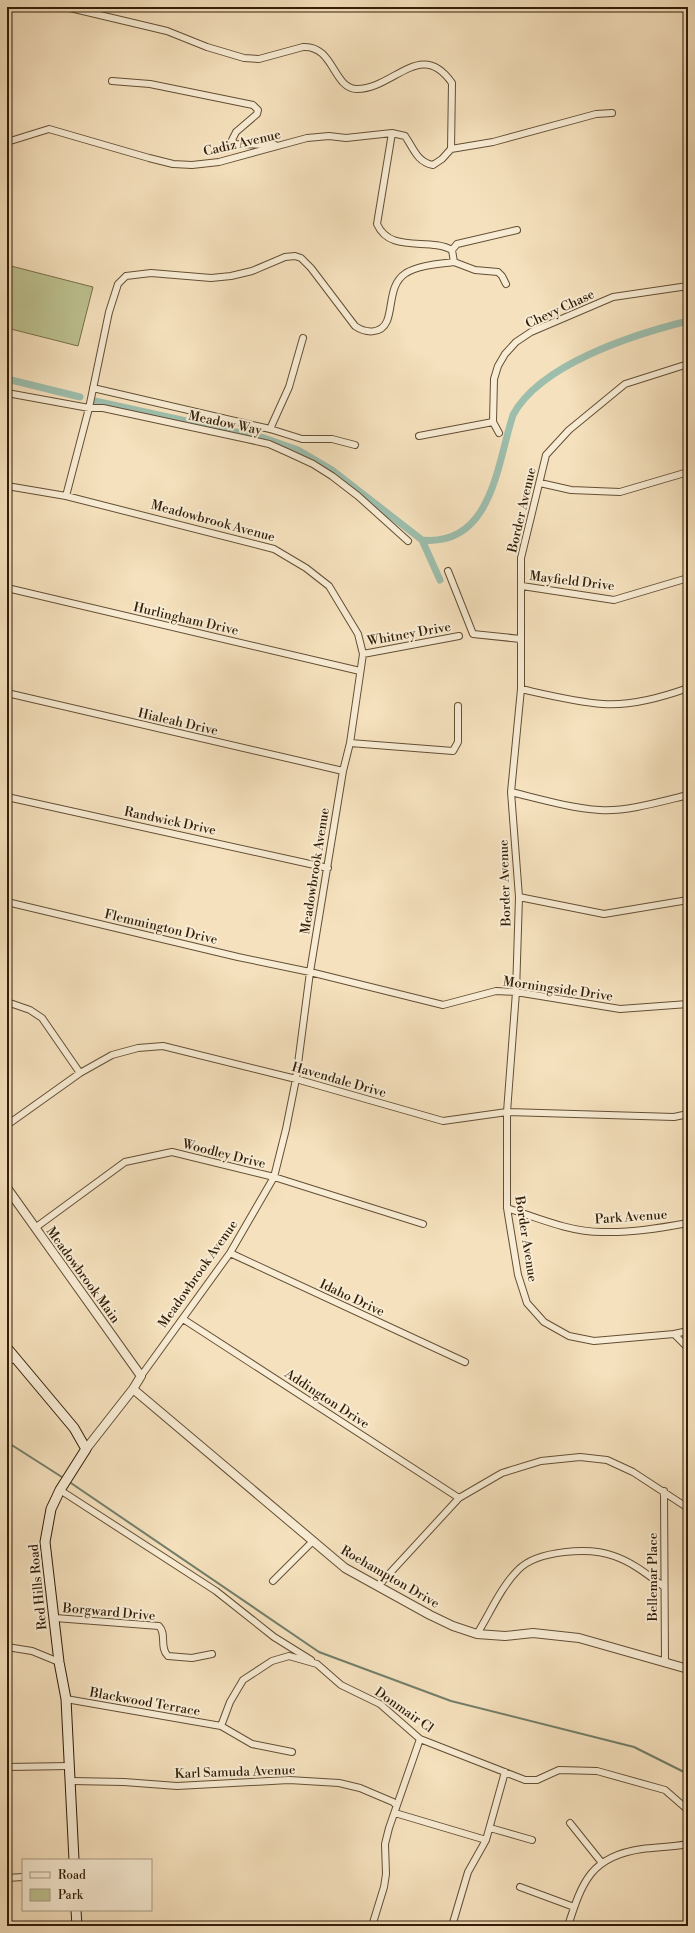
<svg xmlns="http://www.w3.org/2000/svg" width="695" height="1933" font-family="'Libre Bodoni',serif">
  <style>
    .green { fill: #bdc290; stroke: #78704c }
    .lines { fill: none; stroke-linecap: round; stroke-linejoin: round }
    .stream { stroke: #727e6b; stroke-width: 2 }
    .canal { stroke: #9dbead; stroke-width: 7 }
    .minor-casing { stroke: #634f35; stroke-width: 8 }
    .tertiary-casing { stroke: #634f35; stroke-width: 10 }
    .secondary-casing { stroke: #321e08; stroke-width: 11 }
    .minor { stroke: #f8ecd4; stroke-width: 6 }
    .tertiary { stroke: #f8ecd4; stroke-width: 8 }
    .secondary { stroke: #f8ecd4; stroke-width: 9 }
    .labels { text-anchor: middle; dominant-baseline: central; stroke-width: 4; stroke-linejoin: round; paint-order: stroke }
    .street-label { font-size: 13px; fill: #321e08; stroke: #f8ecd4 }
  </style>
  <rect width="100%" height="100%" fill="#f5e1bd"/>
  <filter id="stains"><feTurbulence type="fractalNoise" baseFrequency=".005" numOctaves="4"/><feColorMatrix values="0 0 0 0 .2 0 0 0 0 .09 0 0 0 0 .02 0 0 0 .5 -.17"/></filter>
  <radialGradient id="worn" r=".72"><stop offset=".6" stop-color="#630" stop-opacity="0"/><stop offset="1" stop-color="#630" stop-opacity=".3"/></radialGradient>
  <!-- green -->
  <path class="green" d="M7 265 93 287 78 346 7 328Z"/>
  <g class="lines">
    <!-- stream -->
    <path class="stream" d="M7 1442 65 1479
      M68 1481 319 1652 451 1701 634 1747 688 1774"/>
    <!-- canal -->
    <path class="canal" d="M7 379 80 397
      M95 401 264 438 298 450 332 470 422 540 440 580
      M422 540C492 547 497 464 513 415 540 364 635 334 688 321"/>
    <defs>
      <path id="minor" d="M66 7 167 31 207 47 244 58 259 59 303 47C334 45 333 89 357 89 394 89 421 38 452 83L451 149
        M112 81 150 84 253 105 258 110 257 114 236 132 232 140 235 144 275 145
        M7 142 49 129 149 158 173 164 192 165 219 162 307 138 329 136 346 138 392 133
        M451 149 442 159 433 165C417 162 414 149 405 136L392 133 377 224C390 254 429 237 452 250
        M451 149 493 142 596 114 612 113
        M454 262 475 270 498 272 502 276 506 284
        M688 364 625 384 569 430 546 455 521 558V689L511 792 519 897 516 992 507 1112V1208L518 1275 527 1303 544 1322 569 1336 594 1341 674 1334 688 1348
        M93 388 270 429 302 439H332L355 445
        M7 393 89 408H103L247 439 269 444 287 452 313 464 332 476 358 496 408 541
        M270 429 289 387 303 338
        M499 433 493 422 494 379 498 366 505 354 516 342 531 332 613 297 688 286
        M419 436 493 422
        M540 483 571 490 620 492 688 472
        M7 486 66 496 274 549 306 568 329 586 358 634 363 654 350 743 343 771 310 972 296 1079 286 1129 274 1177 230 1253 141 1376
        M66 496 89 408 109 312 118 284 126 276 151 273 211 278 231 276 252 271 285 257 295 256 301 258 311 268 355 326C365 333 381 335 387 321 393 306 389 284 406 273 419 265 439 264 454 262L452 250 457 244 517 230
        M448 571 473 634 521 639
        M522 586 614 600 688 578
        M7 588 360 671
        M363 654 459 636
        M521 689C548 695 576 702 603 704 630 706 663 697 688 688
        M7 693 343 771
        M350 743 453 751 458 742V706
        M511 792C540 799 570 808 600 810 626 812 663 801 688 795
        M7 797 328 868
        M519 897 604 914 688 900
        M7 902 238 957 310 972 443 1005 496 991 516 992 620 1009 688 1004
        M7 1002 30 1010 42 1018 80 1073
        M7 1125 80 1073 112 1055 138 1048 163 1046 296 1079 443 1121 507 1112 674 1117 688 1114
        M507 1208C538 1218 570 1232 602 1232 631 1233 660 1228 688 1223
        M35 1228 125 1162 172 1152 274 1177 423 1224
        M230 1253 465 1362
        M183 1319 459 1498
        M674 1334 688 1331
        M7 1362 16 1358
        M60 1490 216 1591 274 1637 311 1660
        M664 1491 665 1662
        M273 1581 312 1542
        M378 1586 459 1498 502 1473 541 1461 580 1457 607 1460 633 1472 688 1508
        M55 1618 159 1626C167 1634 159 1648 168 1656L192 1658 212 1654
        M477 1634C490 1613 501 1587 518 1570 537 1550 590 1547 614 1556 632 1562 648 1575 663 1586
        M7 1647 32 1651 59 1662
        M66 1699 221 1726 252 1744 292 1752
        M221 1726 230 1702 243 1680 272 1661 289 1656 317 1664 341 1685 380 1704 420 1739 525 1780H537L559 1770 597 1771 665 1790 688 1810
        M7 1767 70 1766
        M71 1781 124 1782 177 1786 289 1780 339 1783 360 1788 393 1802 396 1805
        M395 1813 486 1840
        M570 1823 602 1863
        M490 1828 532 1840
        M7 1878 23 1877
        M520 1887 574 1907
        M372 1926 384 1887 386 1874 385 1844 389 1828 420 1739
        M452 1926 468 1872 486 1840 505 1772
        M568 1926C582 1882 591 1856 642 1849 658 1847 673 1847 688 1844"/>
      <path id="tertiary" d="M7 1188 141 1376 133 1389 86 1449
        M133 1389 345 1568 430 1615 453 1626 477 1634 505 1636 533 1633 579 1638 688 1669"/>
      <path id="secondary" d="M7 1348 74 1428 86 1449 60 1490 51 1509 45 1542 59 1662 66 1699 74 1860
        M76 1910 77 1926"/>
    </defs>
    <!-- minor casing -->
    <use href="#minor" class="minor-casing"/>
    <!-- tertiary casing -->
    <use href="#tertiary" class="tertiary-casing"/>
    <!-- secondary casing -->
    <use href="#secondary" class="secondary-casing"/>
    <!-- minor -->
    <use href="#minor" class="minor"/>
    <!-- tertiary -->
    <use href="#tertiary" class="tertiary"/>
    <!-- secondary -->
    <use href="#secondary" class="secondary"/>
  </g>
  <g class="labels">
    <!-- street labels -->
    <g class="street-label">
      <text transform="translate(242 143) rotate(-13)">Cadiz Avenue</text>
      <text transform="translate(560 309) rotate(-25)">Chevy Chase</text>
      <text transform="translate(225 423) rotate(12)">Meadow Way</text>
      <text transform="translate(522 510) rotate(-77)">Border Avenue</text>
      <text transform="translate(213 521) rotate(15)">Meadowbrook Avenue</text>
      <text transform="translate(572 581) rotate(7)">Mayfield Drive</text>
      <text transform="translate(186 619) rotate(13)">Hurlingham Drive</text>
      <text transform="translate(409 634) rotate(-10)">Whitney Drive</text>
      <text transform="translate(178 722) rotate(13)">Hialeah Drive</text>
      <text transform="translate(170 821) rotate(12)">Randwick Drive</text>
      <text transform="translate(315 871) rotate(-81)">Meadowbrook Avenue</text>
      <text transform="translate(505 883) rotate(-92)">Border Avenue</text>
      <text transform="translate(161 927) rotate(13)">Flemmington Drive</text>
      <text transform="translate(558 989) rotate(8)">Morningside Drive</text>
      <text transform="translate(339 1080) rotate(16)">Havendale Drive</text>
      <text transform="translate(224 1154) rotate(14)">Woodley Drive</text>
      <text transform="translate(631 1217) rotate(-4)">Park Avenue</text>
      <text transform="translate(526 1239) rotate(81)">Border Avenue</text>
      <text transform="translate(198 1274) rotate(-55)">Meadowbrook Avenue</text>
      <text transform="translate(83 1275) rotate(54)">Meadowbrook Main</text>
      <text transform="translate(352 1298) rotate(25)">Idaho Drive</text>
      <text transform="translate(327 1399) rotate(33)">Addington Drive</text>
      <text transform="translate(390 1577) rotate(30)">Roehampton Drive</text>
      <text transform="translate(653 1577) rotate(-90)">Bellemar Place</text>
      <text transform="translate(38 1587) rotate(-96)">Red Hills Road</text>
      <text transform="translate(109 1612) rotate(5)">Borgward Drive</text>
      <text transform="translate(145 1702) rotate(10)">Blackwood Terrace</text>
      <text transform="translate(404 1710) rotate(35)">Donmair Cl</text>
      <text transform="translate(235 1772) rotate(-2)">Karl Samuda Avenue</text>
    </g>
  </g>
  <!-- margin -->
  <rect width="695" height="1933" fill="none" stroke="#f5e1bd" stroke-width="24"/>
  <rect x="8" y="8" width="679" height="1917" fill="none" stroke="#321e08" stroke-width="2"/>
  <rect x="12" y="12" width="671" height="1909" fill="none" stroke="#321e08"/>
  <!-- legend -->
  <rect x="22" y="1859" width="130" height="52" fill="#f8ecd4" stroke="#a99a82"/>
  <rect x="30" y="1872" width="20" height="6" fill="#f8ecd4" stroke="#a99a82"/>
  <text x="58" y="1879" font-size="12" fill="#321e08">Road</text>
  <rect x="30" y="1889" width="20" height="12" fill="#bdc290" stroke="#a99a82"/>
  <text x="58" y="1899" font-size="12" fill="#321e08">Park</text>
  <rect width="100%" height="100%" filter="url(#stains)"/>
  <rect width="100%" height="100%" fill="url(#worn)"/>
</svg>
